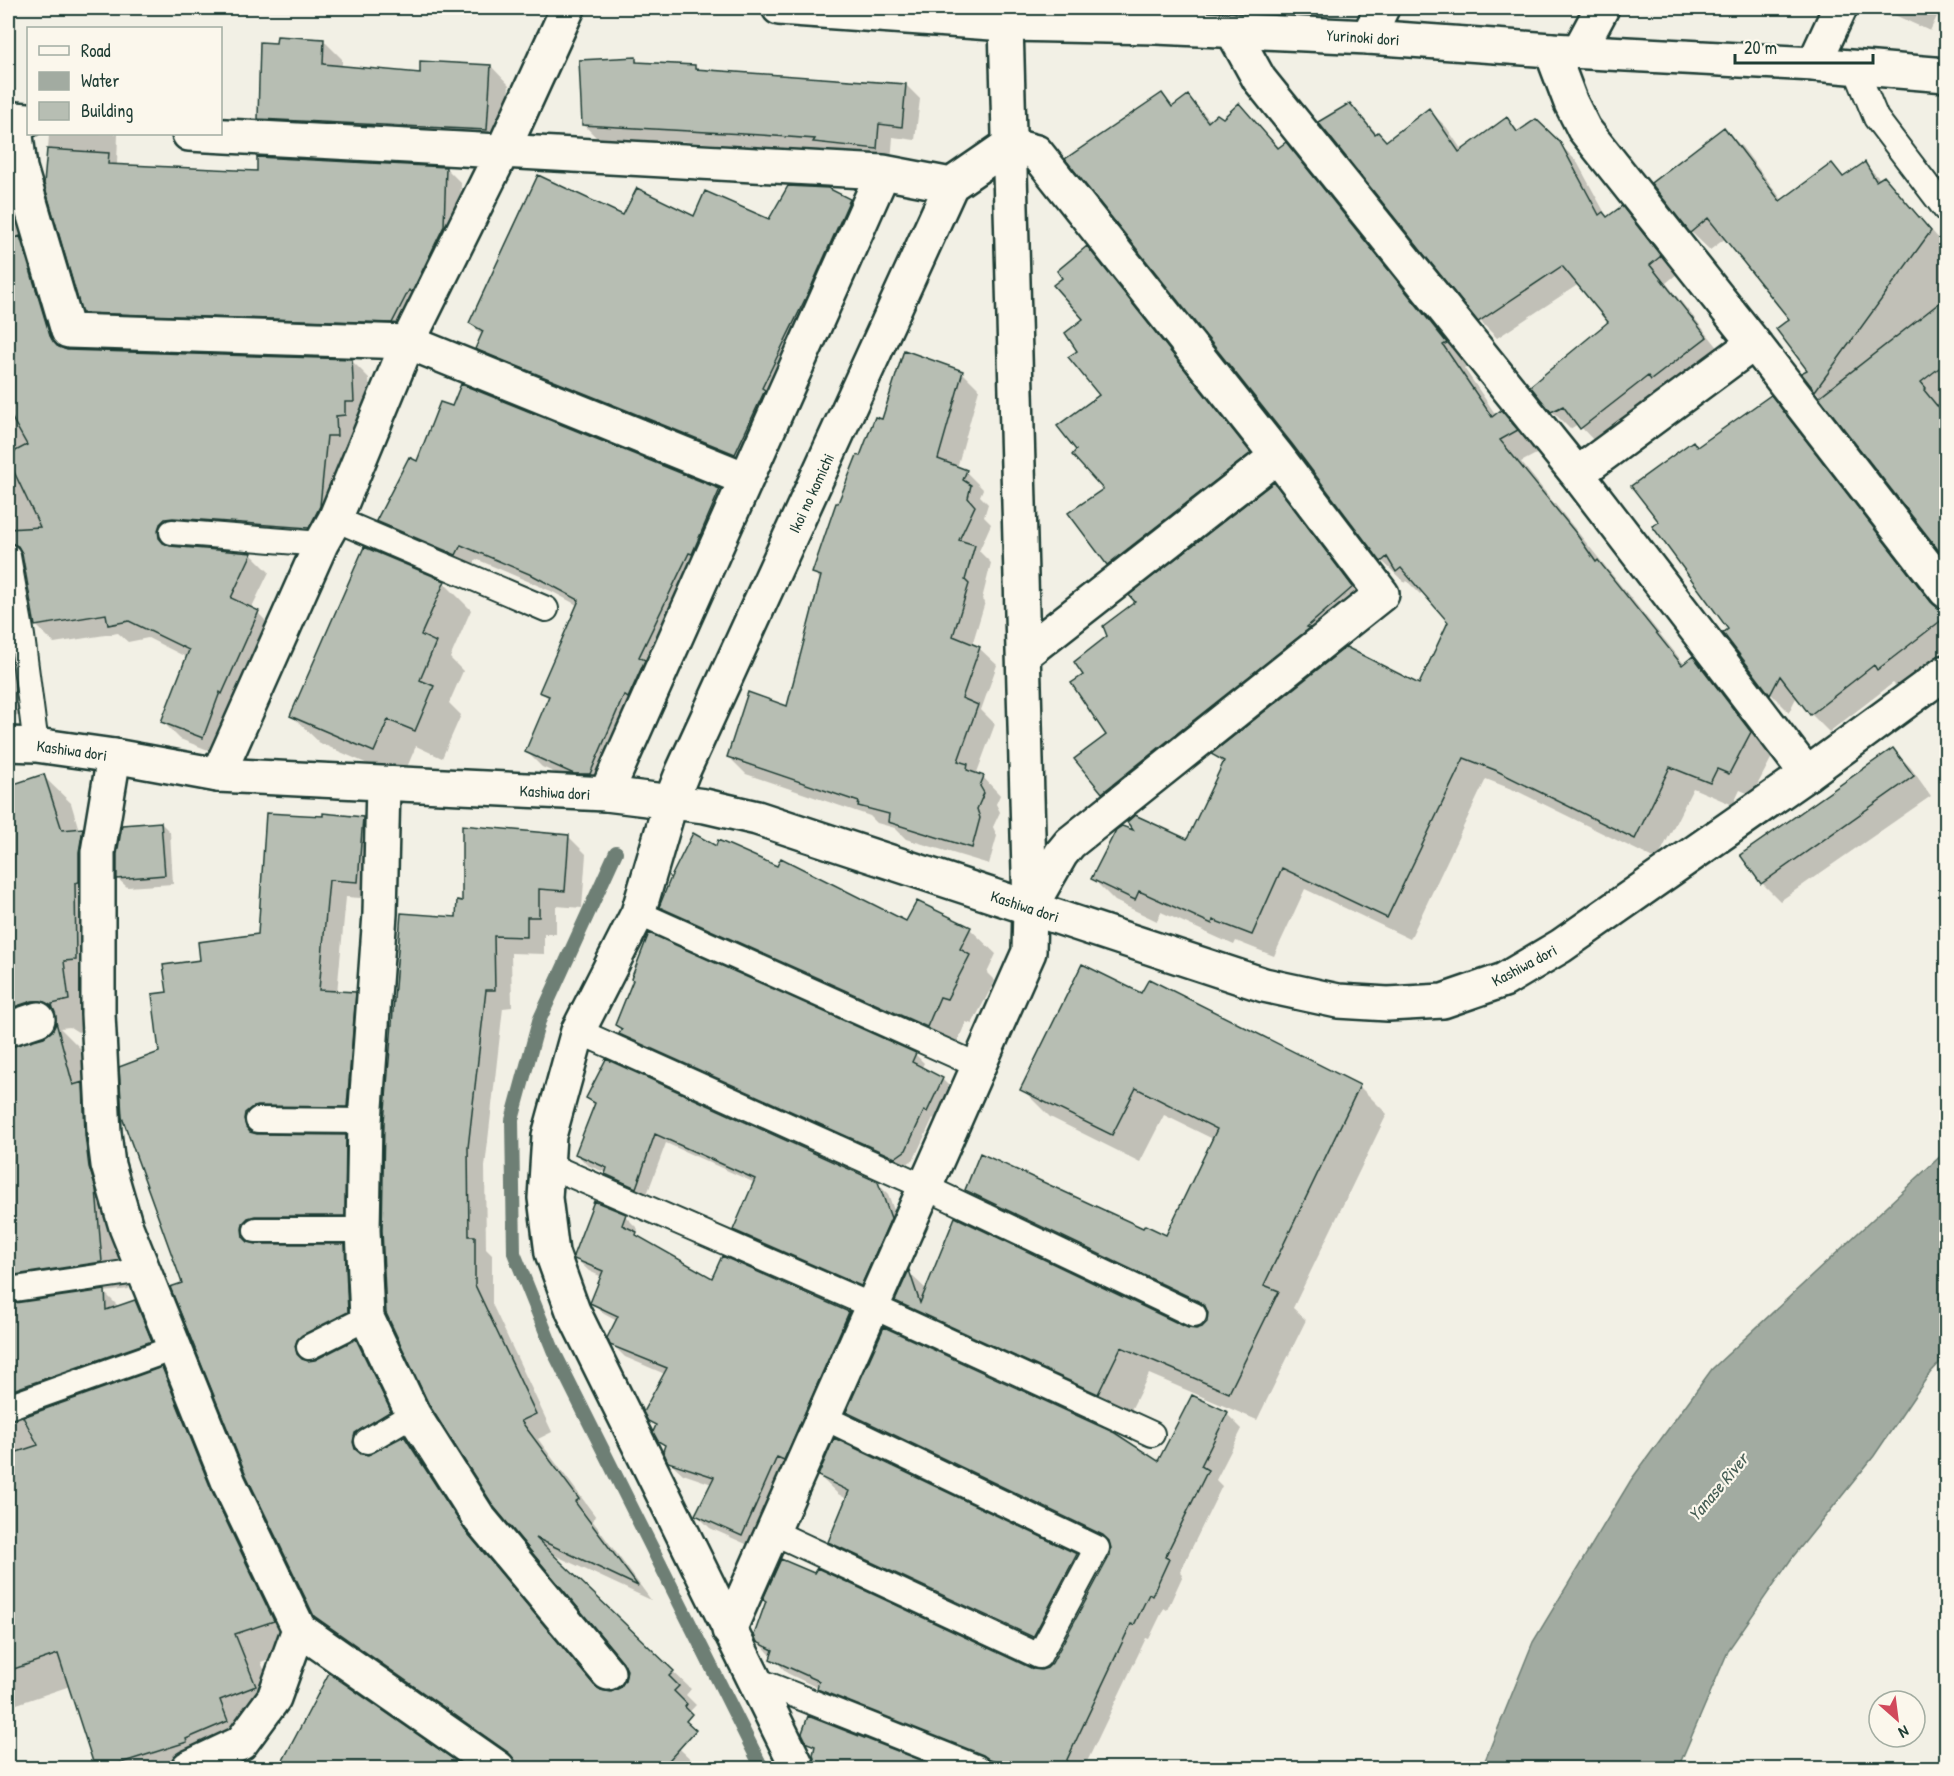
<svg xmlns="http://www.w3.org/2000/svg" width="1954" height="1776" font-family="'Patrick Hand',sans-serif">
  <style>
    .water { fill: #a2aba1; stroke: #6e7f75; stroke-width: 1.5 }
    .shadow { fill: #0003; fill-rule: evenodd }
    .lines { fill: none; stroke-linecap: round; stroke-linejoin: round }
    .stream { stroke: #6e7f75; stroke-width: 14 }
    .building { fill: #b7beb3; stroke: #1f3d34; stroke-width: 1.5 }
    .lane-casing { stroke: #1f3d34; stroke-width: 28 }
    .street-casing { stroke: #1f3d34; stroke-width: 38 }
    .secondary-casing { stroke: #1f3d34; stroke-width: 38 }
    .lane { stroke: #fbf7ec; stroke-width: 24 }
    .street { stroke: #fbf7ec; stroke-width: 33 }
    .secondary { stroke: #fbf7ec; stroke-width: 33 }
    .labels { text-anchor: middle; dominant-baseline: central; stroke-width: 4.5; stroke-linejoin: round; paint-order: stroke }
    .street-label { font-size: 16px; fill: #1f3d34; stroke: #fbf7ec }
    .water-label { font-size: 18px; font-style: italic; fill: #465e55; stroke: #fbf7ec }
  </style>
  <rect width="100%" height="100%" fill="#f2f0e5"/>
  <filter id="ink" filterUnits="userSpaceOnUse"><feTurbulence type="fractalNoise" baseFrequency=".0167" numOctaves="2"/><feDisplacementMap in="SourceGraphic" scale="12" xChannelSelector="R" yChannelSelector="G"/><feConvolveMatrix kernelMatrix="1 2 1 2 8 2 1 2 1" color-interpolation-filters="sRGB"/></filter>
  <g filter="url(#ink)">
    <!-- water -->
    <path class="water" d="M1946 1151V1356L1930 1373 1874 1456 1792 1558 1729 1649 1678 1768H1482L1533 1642 1631 1480 1712 1369Z"/>
    <!-- shadow -->
    <path class="shadow" d="M1730 8H1739L1737 12Z
      M1879 8H1941L1930 31Z
      M323 40 342 59V67L421 74 491 66 509 85 505 148 278 137 260 118Z
      M635 59 640 63 694 66 698 70 906 85 920 99 915 140 893 137 891 162 825 152 679 141 678 143 597 138 583 124Z
      M1161 95 1174 107 1188 97 1211 121 1223 120 1239 105 1280 148 1286 144 1308 167 1468 366 1464 368 1496 415 1501 412 1538 453 1521 462 1685 665 1693 658 1715 681 1773 755 1752 795 1740 790 1733 805 1693 788 1657 860 1519 792 1486 779 1410 939 1305 889 1274 956 1236 941 1234 945 1161 912 1157 921 1115 901 1093 879 1138 833 1188 841 1224 765 1214 754 1419 686 1450 622 1423 591 1420 594 1407 581 1405 583 1382 561 1293 443Z
      M1349 104 1386 143 1429 110 1447 128 1463 152 1507 119 1519 132 1559 143 1577 162 1607 217 1621 208 1639 226 1677 274 1666 283 1724 355 1599 446 1578 424 1570 429 1552 411 1611 323 1579 284 1497 338 1480 321Z
      M1724 129 1742 147 1783 201 1831 165 1844 178 1865 164 1881 180 1884 178 1902 197 1940 240 1946 235V559L1803 374 1809 370 1791 319 1726 238 1710 250 1691 232Z
      M49 134H118L117 164 119 166 258 173 446 168 461 183 459 242 407 337 99 327 83 312 46 184Z
      M8 186 32 237 66 351 351 360 369 378 371 419 327 545 178 542 176 548 251 554 269 572 251 609 258 613 276 631 221 755 180 739 162 721 188 658 148 638 128 642 118 633 54 643 36 625 25 559 16 563 29 713 8 717Z
      M827 189 850 200 867 218 753 471 495 367 477 349 483 336 470 323 624 217 770 221Z
      M1087 248 1105 267 1268 472 1127 583 1108 564 1071 513 1105 489 1101 395 1079 352 1085 319 1064 278Z
      M962 372 979 389 957 468 966 472 983 489 980 496 988 504 984 517 991 524 979 551 991 563 982 599 985 602 972 645 979 648 997 665 981 710 995 724 976 775 983 777 1000 795 996 804 1000 812 993 827 997 836 989 864 906 839 895 828 877 823 870 816 746 774 729 757 788 708 821 580 814 573 839 505 861 458 883 421Z
      M1770 397 1789 415 1940 610 1946 611V648L1897 687 1893 683 1829 732 1811 714 1797 696 1789 712 1771 694 1725 634 1730 629 1661 522 1698 448Z
      M418 463 719 490 734 505 590 788 542 767 527 752 549 699 541 691 579 606 551 591 476 559 472 570 393 536 378 521Z
      M1273 484 1289 500 1368 603 1119 808 1076 760 1108 735 1085 675 1108 637 1137 603Z
      M444 583 471 610 450 658 463 671 449 703 461 715 442 758 416 746 402 779 320 743 292 716Z
      M1893 749 1911 768 1931 796 1780 901 1762 883Z
      M43 776 71 803 79 830H82L110 857 95 1027 78 1032 70 1027 60 1028 83 1051 122 1218 129 1289 104 1292 119 1307 135 1302 162 1329 178 1368 165 1373 189 1396 300 1648 261 1662 282 1714 213 1768H96L70 1686 8 1707V788ZM56 1029 45 1038 18 1046 30 1038ZM173 1399H177L216 1497 213 1499Z
      M363 818 381 836 375 899 346 897 337 993H355L373 1011 364 1124 263 1131 261 1136 345 1137 363 1154 362 1233 261 1241 260 1246H344L362 1263 365 1329 320 1352 309 1362 356 1341 374 1359 407 1429 367 1454 368 1456 404 1437 422 1455 482 1549 600 1691 612 1693 620 1689 627 1679 628 1669 624 1661 431 1404 458 919 464 902 568 836 586 854 582 908 556 906V934H544V954L511 953 512 1007 503 1008 485 1167 486 1249 492 1255V1304L552 1432 538 1439 596 1517 592 1520 651 1600 550 1553 691 1689 686 1695 696 1705 674 1728 650 1721 700 1768H518L517 1762 333 1634 315 1616 184 1284 161 1053 168 993 202 961 259 935Z
      M161 823 170 832 173 884 127 887 118 879Z
      M717 848 906 923 970 929 996 954 987 973 995 981 972 1024 966 1022 953 1052 687 932 661 907Z
      M1142 995 1359 1086 1387 1114 1293 1308 1306 1320 1257 1420 1149 1374 1126 1420 925 1328 897 1301 909 1273 927 1290 1196 1331 1202 1328 1208 1322V1319L995 1218 967 1190 1144 1230 1166 1237 1213 1139 1164 1115 1140 1162 1050 1117 1022 1089Z
      M616 1025 915 1054 924 1063 921 1069 942 1079 951 1088 936 1120 933 1118 914 1159 904 1166 630 1043 621 1034 623 1031Z
      M588 1098 877 1183 888 1194 901 1229 871 1295 745 1240 735 1230 755 1183 666 1143 646 1197 617 1184 607 1173 587 1165 577 1154 595 1106Z
      M625 1216 638 1229 636 1234 643 1241 713 1280 848 1313 861 1326 755 1548 710 1528 697 1515 712 1484 683 1474 669 1461 666 1447 659 1441 657 1428 649 1420 665 1374 625 1357 612 1344 617 1321 604 1314 591 1301 602 1277 589 1271 575 1258Z
      M1193 1397 1227 1414 1242 1429 1216 1480 1222 1486 1180 1572 1183 1575 1167 1610 1164 1608 1149 1639 1146 1638 1084 1768H993L994 1767 834 1703 818 1688 787 1673 758 1641 1039 1672 1047 1670 1053 1664 1111 1555V1546L863 1427 848 1412 1159 1463Z
      M835 1440 1076 1556 1095 1574 1052 1655 848 1560 829 1541 847 1499 838 1494 819 1476Z
      M329 1675 463 1768H280Z
      M809 1718 937 1768H824L817 1761 816 1750 808 1742Z"/>
    <g class="lines">
      <!-- stream -->
      <path class="stream" d="M616 852 539 1021 512 1120 514 1253 553 1350 762 1768"/>
    </g>
    <!-- building -->
    <path class="building" d="M277 36 324 39 323 64 420 73V61L491 65 487 130 258 119 260 42 276 43Z
      M636 57V62L695 65V69L906 84 902 127 879 124 877 149 813 142 815 139 761 135 582 125 579 60Z
      M1162 93 1172 107 1188 95 1208 122 1217 114 1223 118 1239 103 1278 148 1286 142 1447 343 1443 345 1492 417 1501 410 1518 430 1500 440 1575 532 1596 562 1598 560 1682 665 1693 656 1751 732 1729 774 1717 769 1710 783 1670 767 1635 839 1495 770 1464 758 1387 918 1282 868 1252 935 1213 920 1212 924 1139 891 1135 900 1091 879 1116 830 1122 826 1133 830 1127 822 1135 815 1187 839 1224 761 1211 754 1346 647 1419 684 1448 622 1401 568 1396 572 1387 557 1381 562 1292 444 1065 159Z
      M1350 103 1375 134 1378 132 1386 141 1429 108 1459 152 1507 117 1517 132 1536 119 1560 142 1599 215 1603 212 1607 217 1622 206 1661 256 1650 265 1707 337 1651 380 1648 376 1580 429 1563 406 1551 412 1530 386 1608 322 1562 266 1478 322 1318 122Z
      M1724 127 1780 201 1832 163 1843 177 1865 162 1876 181 1884 176 1931 231 1815 391 1801 373 1807 370 1776 329 1789 319 1708 218 1690 233 1651 183Z
      M47 149 109 153 108 164 257 171V157L446 167 444 226 412 292 409 290 392 323 82 313 44 184Z
      M538 175 623 215 637 188 694 216 705 191 769 219 788 186 828 188 850 199 812 285 762 388 765 390 735 454 475 349 483 331 469 323Z
      M20 236 50 336 57 346 67 350 352 359 354 402H345V415L336 416 337 436H327L320 506 309 528 173 518 165 519 160 524 158 530 159 538 163 543 170 546 252 553 231 598 259 611 222 694 220 692 203 738 161 722 189 650 129 621 108 625 106 614 35 626 22 553 18 546 8 542V529L40 527 8 459V455L27 445 8 411V241Z
      M1087 246 1251 453 1107 565 1068 513 1103 489 1072 455 1076 450 1057 426 1099 395 1068 357 1077 351 1065 333 1083 319 1053 285 1062 278 1057 271Z
      M1947 297V362L1921 382 1926 388 1924 390 1947 418V561L1819 397Z
      M904 350 963 371 938 459 967 470 963 480 971 485 968 498 975 506 959 540 975 545 965 580 969 584 953 636 980 647 962 698 978 705 958 761 968 764 967 770 984 776 980 786 984 793 977 809 980 818 972 848 888 822 889 814 858 806 859 802 727 757 748 692 787 706 821 576 812 573 836 503H838L857 455 860 456 875 417 882 419Z
      M461 384 720 489 692 554 689 553 639 657 645 660 628 698 624 695 590 774H574L525 752 549 696 539 692 579 600 534 576 461 545 456 555 376 521 409 457 417 461 440 402 452 406Z
      M1771 395 1931 602 1938 608 1947 609V616L1877 670 1874 665 1810 715 1780 676 1770 695 1723 633 1728 629 1652 526 1659 522 1631 486 1693 441 1697 447Z
      M1274 482 1353 587 1307 627 1310 628 1102 793 1074 759 1106 735 1071 683 1083 675 1074 662 1107 636 1103 626 1135 602 1129 595Z
      M364 547 445 581 421 635 436 642 420 680 434 686 415 731 388 720 374 752 290 716Z
      M1893 748 1914 776 1761 884 1740 855Z
      M44 774 62 830 83 828 79 852V882L75 883 76 960 64 961 69 1000 52 1004 53 1008 50 1005 41 1001H32L8 1009V786Z
      M266 813 323 816V813L363 817 358 882 329 880 319 990 356 992 347 1107 258 1106 251 1108 245 1113 244 1119 246 1127 250 1132 257 1134 346 1135 345 1216H255L248 1218 243 1223 242 1229 243 1237 248 1242 256 1244H345L348 1312 302 1335 297 1340 295 1346 297 1354 302 1359 308 1361 315 1360 356 1339 391 1411 355 1433 353 1442 355 1449 361 1454 368 1455 404 1436 465 1530 594 1685 601 1690 611 1692 620 1688 625 1680 627 1670 623 1662 494 1507 429 1405 386 1313 382 1230 384 1122 401 913 456 917 457 900 462 901V825L569 835 565 891 539 889V917H527V937L494 936 495 990H486L468 1148 469 1236H475V1285L536 1414 521 1421 579 1499 575 1502 638 1586 536 1538 674 1671 669 1676 679 1686 674 1691 687 1704 685 1707 692 1714 686 1721 696 1730 662 1768H517L515 1760 509 1753 314 1616 246 1475 170 1287 182 1283 122 1117 119 1067 159 1052 152 994 167 992 163 965 200 960 198 942 258 934Z
      M161 822 165 875 117 879V854L122 825Z
      M693 833 716 846 718 840 777 866 781 858 906 921 917 901 971 927 960 949 970 955 947 999 940 997 927 1027 659 907 671 877Z
      M649 933 916 1053 912 1062 943 1078 927 1112 924 1111 906 1150 895 1158 619 1034 622 1029 615 1025 633 980 631 979Z
      M1082 964 1141 993 1149 979 1360 1085 1264 1285 1279 1291 1229 1393 1121 1347 1098 1394 895 1301 909 1270 920 1303 955 1217 1188 1328 1196 1329 1202 1327 1207 1322 1208 1313 1205 1306 1200 1302 965 1190 980 1153 1143 1228 1145 1225 1166 1235 1217 1129 1136 1088 1112 1135 1020 1090Z
      M56 1022 73 1085 83 1082 85 1135 89 1167 96 1189 102 1262 8 1276V1047L44 1037 52 1031Z
      M606 1059 878 1182 891 1218 861 1286 733 1230 755 1179 655 1134 636 1188 605 1174 607 1168 575 1154 595 1103 586 1098Z
      M594 1201 626 1214 622 1225 637 1232 636 1235 712 1278 722 1256 849 1312 784 1460 777 1457 742 1536 695 1515 714 1477 668 1462 663 1451 665 1445 658 1441 653 1432 656 1425 648 1421 643 1412 667 1368 610 1345 607 1338 618 1316 590 1303 603 1271 574 1259 573 1256Z
      M105 1290 106 1310 135 1300 152 1341 10 1391 8 1387V1304Z
      M884 1327 1115 1433 1158 1461 1192 1395 1228 1412 1201 1466 1208 1470 1165 1557 1169 1559 1152 1596 1149 1594 1134 1625 1131 1624 1063 1768H1013L990 1760 983 1755 817 1689 819 1681 770 1659 773 1650 757 1642 754 1635 766 1601 763 1599 781 1559 814 1573 817 1568 1033 1669 1041 1670 1047 1668 1052 1663 1110 1555 1111 1548 1109 1541 1103 1535 846 1412Z
      M162 1367 212 1491 274 1621 235 1634 256 1686 220 1700 228 1721 186 1739 187 1742 105 1768H95L58 1654 8 1671V1455L38 1445 23 1417Z
      M834 1438 1077 1554 1033 1637 828 1542 849 1491 818 1476Z
      M329 1673 466 1768H279Z
      M808 1716 923 1761 919 1768H835L815 1762 813 1755 815 1746 807 1743 802 1733Z"/>
    <g class="lines">
      <defs>
        <path id="lane" d="M1855 67 1876 118 1946 210
          M335 519 546 609
          M172 532 321 544
          M8 556 22 636 36 745
          M638 913 979 1066
          M578 1031 925 1187 1194 1315
          M258 1120 365 1121
          M548 1165 872 1306 1152 1434
          M256 1230H363
          M8 1290 144 1270
          M309 1347 367 1318
          M8 1407 174 1348
          M367 1441 413 1414
          M773 1532 1039 1656 1097 1548 823 1417
          M754 1679 978 1768"/>
        <path id="street" d="M1232 30 1259 79 1577 474 1807 774
          M1368 37 1382 8
          M1551 50 1571 103 1584 129 1754 343 1946 591
          M1579 51 1602 8
          M1814 64 1840 8
          M28 120 14 119 20 168 68 331 408 342 746 479
          M189 134 883 172 951 185 1009 145 1036 152 1277 456 1382 594 1070 843 1061 854 1030 908
          M1577 474 1754 343
          M1024 654 1277 456
          M114 756 98 852V1014L104 1133 108 1165 126 1227 229 1483 299 1629 274 1698 241 1743 188 1768
          M218 775 321 544 335 519 408 342 503 150 568 8
          M383 784 380 914 365 1121 363 1230 367 1318 413 1414 479 1518 608 1673
          M606 794 883 172
          M8 1029 38 1019
          M299 1629 498 1768
          M729 1630 1029 952 1030 908 1006 24 1003 8
          M798 1768 573 1311 552 1253 545 1198 549 1136 578 1031 638 913 671 801 683 771 951 185"/>
        <path id="secondary" d="M779 8 1006 24 1156 27 1368 37 1551 50 1814 64 1946 75
          M8 744 36 745 114 756 218 775 606 794 705 806 757 818 1264 985 1338 1001 1388 1004 1443 1001 1504 980 1561 946 1807 774 1946 672"/>
      </defs>
      <!-- lane casing -->
      <use href="#lane" class="lane-casing"/>
      <!-- street casing -->
      <use href="#street" class="street-casing"/>
      <!-- secondary casing -->
      <use href="#secondary" class="secondary-casing"/>
      <!-- lane -->
      <use href="#lane" class="lane"/>
      <!-- street -->
      <use href="#street" class="street"/>
      <!-- secondary -->
      <use href="#secondary" class="secondary"/>
    </g>
  </g>
  <g class="labels">
    <!-- street labels -->
    <g class="street-label">
      <text transform="translate(1363 37) rotate(4)">Yurinoki dori</text>
      <text transform="translate(811 493) rotate(-65)">Ikoi no komichi</text>
      <text transform="translate(72 750) rotate(8)">Kashiwa dori</text>
      <text transform="translate(555 792) rotate(3)">Kashiwa dori</text>
      <text transform="translate(1025 906) rotate(18)">Kashiwa dori</text>
      <text transform="translate(1524 965) rotate(-28)">Kashiwa dori</text>
    </g>
    <!-- water labels -->
    <g class="water-label">
      <text transform="translate(1718 1487) rotate(-50)">Yanase River</text>
    </g>
  </g>
  <!-- margin -->
  <rect width="1954" height="1776" fill="none" stroke="#fbf7ec" stroke-width="30"/>
  <rect x="15" y="15" width="1924" height="1746" fill="none" stroke="#1f3d34" stroke-width="2" filter="url(#ink)"/>
  <!-- legend -->
  <rect x="27" y="27" width="195" height="108" fill="#fbf7ec" stroke="#a3ada2" stroke-width="1.5"/>
  <rect x="39" y="46" width="30" height="9" fill="#fbf7ec" stroke="#a3ada2" stroke-width="1.5"/>
  <text x="81" y="57" font-size="18" fill="#1f3d34">Road</text>
  <rect x="39" y="72" width="30" height="18" fill="#a2aba1" stroke="#a3ada2" stroke-width="1.5"/>
  <text x="81" y="87" font-size="18" fill="#1f3d34">Water</text>
  <rect x="39" y="102" width="30" height="18" fill="#b7beb3" stroke="#a3ada2" stroke-width="1.5"/>
  <text x="81" y="117" font-size="18" fill="#1f3d34">Building</text>
  <!-- north arrow -->
  <g transform="translate(1897 1719) rotate(152)"><circle r="28" fill="#fbf7ec" stroke="#a3ada2" stroke-width="1.5"/>
  <path d="M0-4.5L10 22L0 15L-10 22Z" fill="#d1495b"/>
  <text y="-9" font-size="16" font-weight="bold" text-anchor="middle" fill="#1f3d34">N</text>
  </g>
  <!-- scale -->
  <path d="M1735 54v9h138v-9" fill="none" stroke="#1f3d34" stroke-width="3"/>
  <text x="1744" y="54" font-size="18" fill="#1f3d34" stroke="#fbf7ec" stroke-width="4.5" paint-order="stroke">20 m</text>
</svg>
